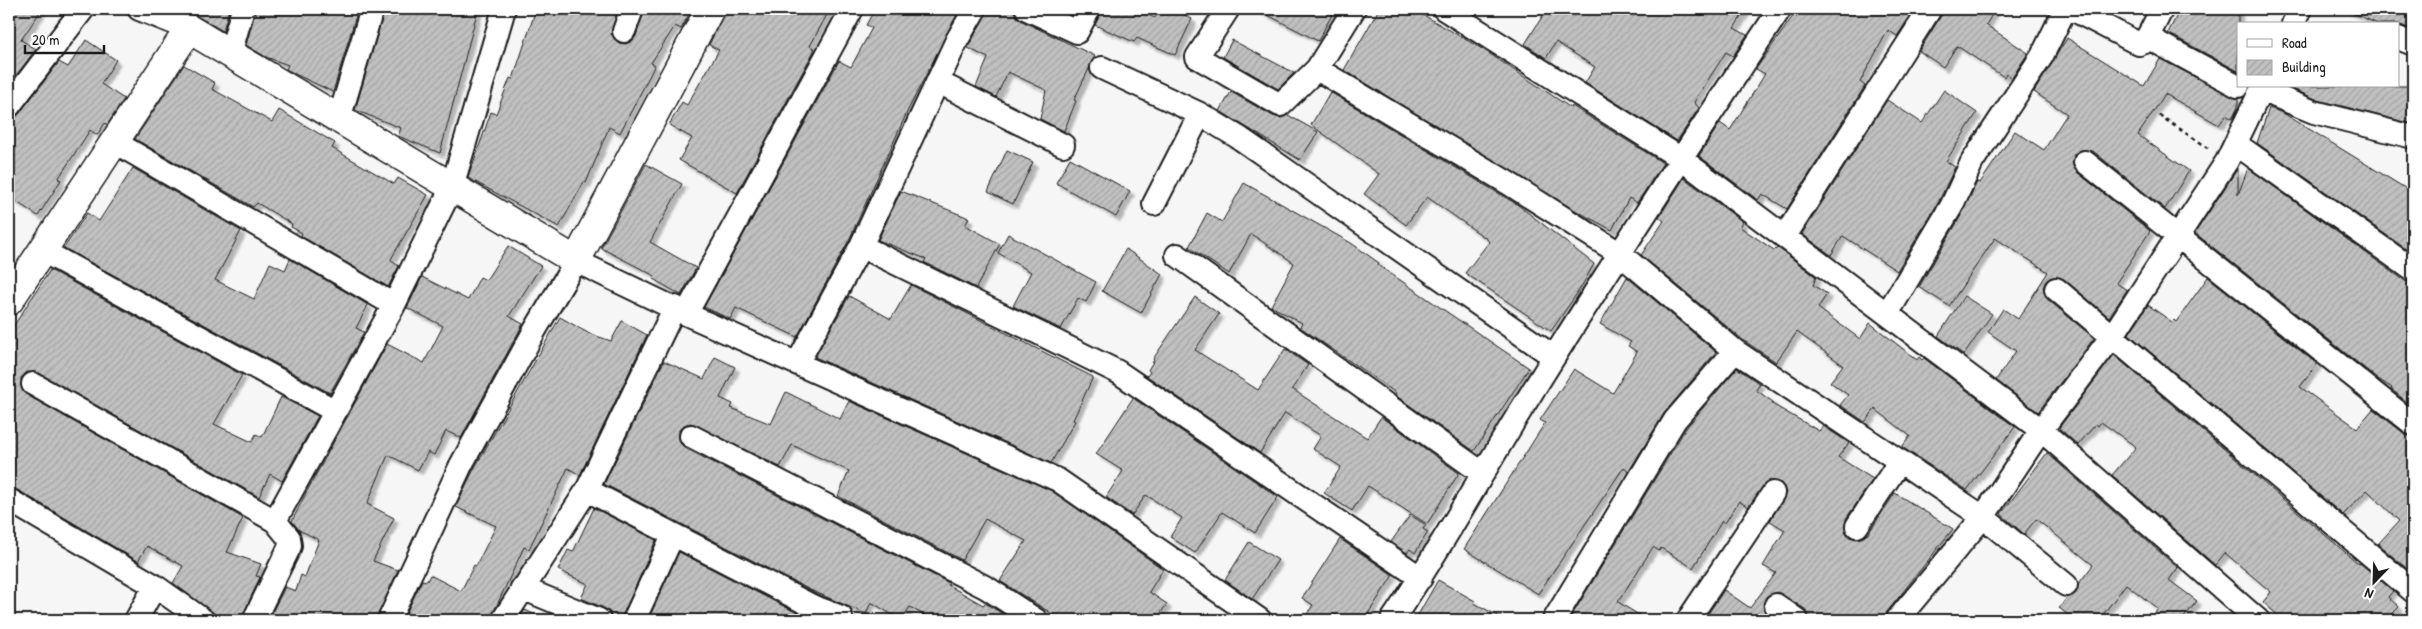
<svg xmlns="http://www.w3.org/2000/svg" width="2422" height="629" font-family="'Patrick Hand',sans-serif">
  <style>
    .building { fill: url(#building-hatch); stroke: #1c1c1c; filter: url(#shadow) }
    .lines { fill: none; stroke-linecap: round; stroke-linejoin: round }
    .street-casing { stroke: #1c1c1c; stroke-width: 26 }
    .secondary-casing { stroke: #1c1c1c; stroke-width: 31 }
    .path { stroke: #1c1c1c; stroke-width: 3; stroke-dasharray: 4 4; stroke-linecap: butt }
    .street { stroke: #fff; stroke-width: 22 }
    .secondary { stroke: #fff; stroke-width: 28 }
  </style>
  <defs>
    <pattern id="building-hatch" width="6" height="6" patternUnits="userSpaceOnUse" patternTransform="scale(1.25)"><rect width="6" height="6" fill="#c0c0c0"/><path d="M-1 1l2-2M0 6l6-6M5 7l2-2" fill="none" stroke="#a4a4a4"/></pattern>
    <filter id="shadow"><feDropShadow dx="4.5" dy="4.5" stdDeviation="1" flood-color="#0004"/></filter>
  </defs>
  <rect width="100%" height="100%" fill="#f6f6f6"/>
  <filter id="ink" filterUnits="userSpaceOnUse"><feTurbulence type="fractalNoise" baseFrequency=".02" numOctaves="2"/><feDisplacementMap in="SourceGraphic" scale="10" xChannelSelector="R" yChannelSelector="G"/><feConvolveMatrix kernelMatrix="1 2 1 2 8 2 1 2 1" color-interpolation-filters="sRGB"/></filter>
  <g filter="url(#ink)">
    <!-- building -->
    <path class="building" d="M9 9H42L21 40 36 49 9 85Z
      M174 9H229L223 31 197 16Z
      M256 9H358L333 92 295 74 286 69 288 65 266 57 246 45Z
      M385 9H478L440 153 398 136 401 128 355 110Z
      M536 9H618L611 34 619 43 626 44 632 41 636 36 645 9H692L681 29 675 26 651 63 655 65 620 133 609 127 586 183 584 182 559 227 468 178 491 112 496 114 510 78 513 79Z
      M726 9H830L810 46 815 49 737 193 679 160 692 138 669 125 682 102 687 105 719 50 709 45Z
      M875 9H960L909 108 849 240 797 337 736 308 730 319 704 307 839 61 851 67 872 28 866 25Z
      M988 9H1007L1015 12 1017 17 1024 22 1095 56 1074 100 1076 101 1064 131 1040 119 1046 90 1008 72 996 97 976 87 988 58 968 48Z
      M1102 9H1135L1155 18 1159 9H1173L1192 19 1175 55 1137 38 1134 42 1095 25Z
      M1256 9H1335L1318 41Z
      M1379 9H1413L1484 50 1571 108 1572 106 1663 163 1637 203 1629 198 1612 230 1573 209 1344 70Z
      M1547 9H1746L1734 28 1747 35 1733 56 1726 52 1694 102 1699 108 1677 141 1585 83 1595 67 1556 42 1546 58 1525 44Z
      M1798 9H1915L1897 36 1888 30 1860 82 1865 86 1787 209 1762 194 1758 200 1699 156 1720 123 1730 130 1765 74 1756 69Z
      M1943 9H1995L1986 25 2028 53 2012 78 2006 73 2004 77 1957 46 1943 67 1919 51 1941 16Z
      M2180 9H2238V71L2168 33Z
      M2344 9H2413V30L2398 24H2378Z
      M2067 38 2144 86 2160 59 2238 99V107L2232 119 2226 115 2219 125 2165 94 2138 135 2189 171 2165 209 2093 151 2081 150 2074 154 2073 166 2077 172 2150 231 2116 283 2127 290 2109 317 2064 279 2052 277 2046 281 2043 287 2047 299 2094 338 2038 412 1996 380 2016 351 1988 332 2003 309 2018 319 2048 272 1995 238 1949 306 1919 287 1962 214 1977 182 1980 183 2015 131 2044 150 2067 114 2034 92Z
      M86 40 116 60 101 84 124 99 107 125 105 123 97 135 90 130 58 179 61 180 38 216 9 197V119L19 114 59 62 68 67Z
      M1232 40 1294 73 1278 89 1223 57Z
      M184 65 215 83 212 89 272 122 279 110 335 143 332 148 394 184 398 178 428 195 391 259V261L399 266 388 287 301 236 302 233 291 227 292 224 257 203 253 207 135 139Z
      M2286 86H2413V124L2318 100Z
      M1944 90 1977 113 1946 161 1955 167 1939 201 1897 271 1843 236 1831 255 1802 234 1887 100 1922 123Z
      M1231 92 1273 116 1281 118 1288 115 1318 132 1300 160 1220 111Z
      M1330 92 1518 205 1594 264 1580 289 1551 331 1465 273 1489 242 1487 239 1427 197 1406 225 1364 194 1379 174 1311 125Z
      M2269 108 2283 113 2413 193V254L2257 143Z
      M1007 150 1033 162 1013 204 988 192Z
      M1070 158 1130 191 1116 217 1056 183Z
      M646 164 682 184 650 242 696 268 681 295 653 279 655 276 601 248Z
      M133 168 241 231 215 280 254 299 270 263 285 270 290 259 368 305 356 328 364 332 330 393 64 248 87 213 99 221Z
      M2238 168V195L2248 168 2405 281 2413 283V407L2391 389 2392 388 2378 379 2195 233Z
      M1684 178 1743 222 1740 227 1774 250 1777 247 1816 277 1813 285 1827 294 1818 308 1860 339 1870 323 1917 360 1919 357 1922 360 1924 358 2015 427 1967 490 1902 447 1910 436 1875 409 1865 422 1840 405 1848 395 1830 382 1843 365 1797 332 1776 362 1743 340 1641 255 1664 221 1659 217Z
      M1244 183 1351 243 1379 263 1378 265 1529 368 1474 451 1395 395 1396 393 1300 327 1302 323 1271 306 1294 263 1251 234 1229 274 1189 247 1207 213 1222 222Z
      M901 191 969 218 965 225 1000 244 976 288 924 262 926 259 878 240Z
      M1008 234 1096 282 1086 302 1078 298 1061 329 1013 306 1031 272 998 253Z
      M508 246 541 266 509 316 523 324 461 438 446 431 434 455 428 452 418 470 388 455 367 504 394 518 373 561 398 570 376 620H268L285 587 296 591 301 575 305 577 319 540 299 530 292 521 306 493 387 344 424 363 443 326 407 308 422 277 468 300 480 277 486 280Z
      M1126 249 1162 274 1141 313 1102 291Z
      M50 270 242 375 214 424 252 442 256 434 262 437 281 397 318 416 282 481 270 474 259 497 39 373 27 372 21 378 22 390 27 395 243 518 227 552 261 564 256 576 260 577 241 620H223L173 583 183 566 147 546 138 561 16 489 9 487V333Z
      M1627 277 1716 352 1665 412 1629 471 1624 467 1538 594 1464 549 1545 423 1540 420 1574 369 1613 393 1637 352 1628 346 1631 342 1600 324Z
      M2208 277 2317 364 2300 387 2357 428 2373 409 2405 434 2413 437 2412 573 2378 544 2399 521 2367 490 2343 515 2129 334 2148 305 2172 322 2174 320 2176 322Z
      M911 285 1093 377 1073 420 1075 421 1051 463 815 357 849 296 891 319Z
      M1964 296 1992 314 1964 355 1938 336Z
      M1195 297 1219 314 1195 350 1258 390 1285 349 1308 365 1292 389 1367 438 1381 417 1459 473 1427 524 1368 486 1352 511 1324 493 1341 467 1313 449 1321 436 1285 413 1260 453 1147 376 1150 372 1148 370 1154 360 1153 359Z
      M560 317 588 333 611 341 622 321 647 335 580 475 568 468 529 549 524 547 490 620H403L422 580 427 581 430 575 461 591 474 565 476 566 496 526 456 507 473 471Z
      M2114 355 2359 564 2360 563 2393 591 2388 597 2399 607 2386 620H2283L2263 602 2271 592 2225 553 2215 565 2112 475 2136 447 2101 422 2098 426 2096 424 2078 445 2059 428Z
      M715 357 735 367 720 398 733 404 731 408 771 424 786 392 840 419 849 401 1052 491 1163 569 1149 592 1167 604 1156 620H1062L1000 581 1026 541 985 519 962 560 838 496 849 471 792 445 780 467 691 423 684 425 679 430 680 443 685 448 949 583 948 585 983 605 985 603 1011 619 932 620 910 607 901 620 871 602 866 614 808 589 604 484 664 361 704 379Z
      M1737 368 1760 384 1756 390 1773 402 1772 404 1819 431 1823 426 1849 443 1838 457 1873 479 1846 519 1845 531 1849 537 1857 539 1868 534 1895 493 1953 529 1887 612 1884 620H1810L1805 609 1777 592 1766 597 1763 604 1764 611 1775 620H1704L1724 590 1750 608 1776 573 1763 566 1785 530 1770 521 1786 493 1784 487 1780 482 1768 481 1748 507 1739 501 1725 523 1722 521 1693 568 1661 548 1659 551 1653 547 1618 602 1647 620H1569L1686 428Z
      M1133 398 1278 497 1255 533 1222 512 1195 553 1170 537 1182 518 1146 495 1132 515 1106 497 1123 471 1096 454Z
      M2047 453 2178 568 2169 580 2197 601 2182 620H2149L2158 609 2126 584 2099 620H2075L2059 608 2067 598 2076 593 2079 583 2093 565 2036 519 2024 534 2001 514Z
      M594 508 656 540 621 620H612L610 612 604 608 581 598 588 584 558 570 568 550 573 552Z
      M1410 515 1426 525 1423 529 1428 532 1415 553 1410 549 1407 553 1391 542Z
      M1340 539 1393 575 1364 620H1303L1313 605 1302 598Z
      M1249 542 1278 560 1252 599 1225 580Z
      M679 552 797 613 793 620H648Z
      M1438 580 1475 601 1474 603 1506 620H1415Z
      M525 610 546 620H518Z"/>
    <g class="lines">
      <defs>
        <path id="street" d="M139 9 189 29
          M1027 9 1077 32 1089 9
          M1228 9 1197 57 1280 105 1317 69 1508 183 1619 253 1735 351 1983 517 2066 585
          M1444 9 1680 158 2041 430 2258 620
          M2072 9 2139 44 2145 42 2162 9
          M2293 24 2300 9
          M624 31 632 9
          M2147 37 2238 86
          M2398 38 2413 44
          M230 54 243 9
          M1102 68 1200 114
          M1317 69 1354 9
          M938 82 1063 145
          M2261 90 2314 112 2413 137
          M9 106 83 9
          M339 119 372 9
          M113 141 394 305
          M2236 144 2413 270
          M2085 162 2413 424
          M1154 204 1200 114 1241 139 1554 357
          M1785 236 1930 9
          M861 246 957 40 975 9
          M43 251 335 411
          M1177 255 1482 473
          M2056 289 2413 591
          M686 314 852 9
          M1887 314 1951 207 1972 162 2042 56 2065 9
          M798 362 861 246 1118 372 1421 578
          M33 384 275 521
          M691 436 987 588 1036 620
          M587 490 812 606 841 617
          M9 500 155 586 203 620
          M1857 526 1900 461
          M522 588 599 620
          M1776 605 1797 620
          M136 620 155 586
          M254 620 290 546 289 538 275 521 394 305 452 187 504 9
          M389 620 461 465 535 330 576 261 686 314 1058 480 1260 620
          M503 620 587 490 675 307
          M634 620 673 535
          M1392 620C1440 551 1480 476 1524 405 1607 271 1693 140 1780 9
          M1554 620 1675 420 1735 351
          M1688 620 1773 493
          M1897 620 1983 517 2041 430 2113 335 2227 161 2263 86"/>
        <path id="secondary" d="M9 301 189 29 576 261 710 9"/>
      </defs>
      <!-- street casing -->
      <use href="#street" class="street-casing"/>
      <!-- secondary casing -->
      <use href="#secondary" class="secondary-casing"/>
      <!-- path -->
      <path class="path" d="M2159 115 2208 148"/>
      <!-- street -->
      <use href="#street" class="street"/>
      <!-- secondary -->
      <use href="#secondary" class="secondary"/>
    </g>
  </g>
  <!-- margin -->
  <rect width="2422" height="629" fill="none" stroke="#fff" stroke-width="30"/>
  <rect x="15" y="15" width="2392" height="599" fill="none" stroke="#1c1c1c" stroke-width="2" filter="url(#ink)"/>
  <!-- legend -->
  <rect x="2237" y="22" width="162" height="65" fill="#ffffff" stroke="#a4a4a4"/>
  <rect x="2247" y="39" width="25" height="8" fill="#ffffff" stroke="#a4a4a4"/>
  <text x="2282" y="48" font-size="15" fill="#1c1c1c">Road</text>
  <rect x="2247" y="60" width="25" height="15" fill="url(#building-hatch)" stroke="#a4a4a4"/>
  <text x="2282" y="72" font-size="15" fill="#1c1c1c">Building</text>
  <!-- north arrow -->
  <g transform="translate(2374 582) rotate(203)" stroke="#ffffff" stroke-width="4" paint-order="stroke">
  <path d="M0-4L9 19L0 12L-9 19Z" fill="#1c1c1c"/>
  <text y="-8" font-size="14" font-weight="bold" text-anchor="middle" fill="#1c1c1c">N</text>
  </g>
  <!-- scale -->
  <path d="M25 45v8h79v-8" fill="none" stroke="#1c1c1c" stroke-width="2.5"/>
  <text x="32" y="45" font-size="15" fill="#1c1c1c" stroke="#ffffff" stroke-width="4" paint-order="stroke">20 m</text>
</svg>
